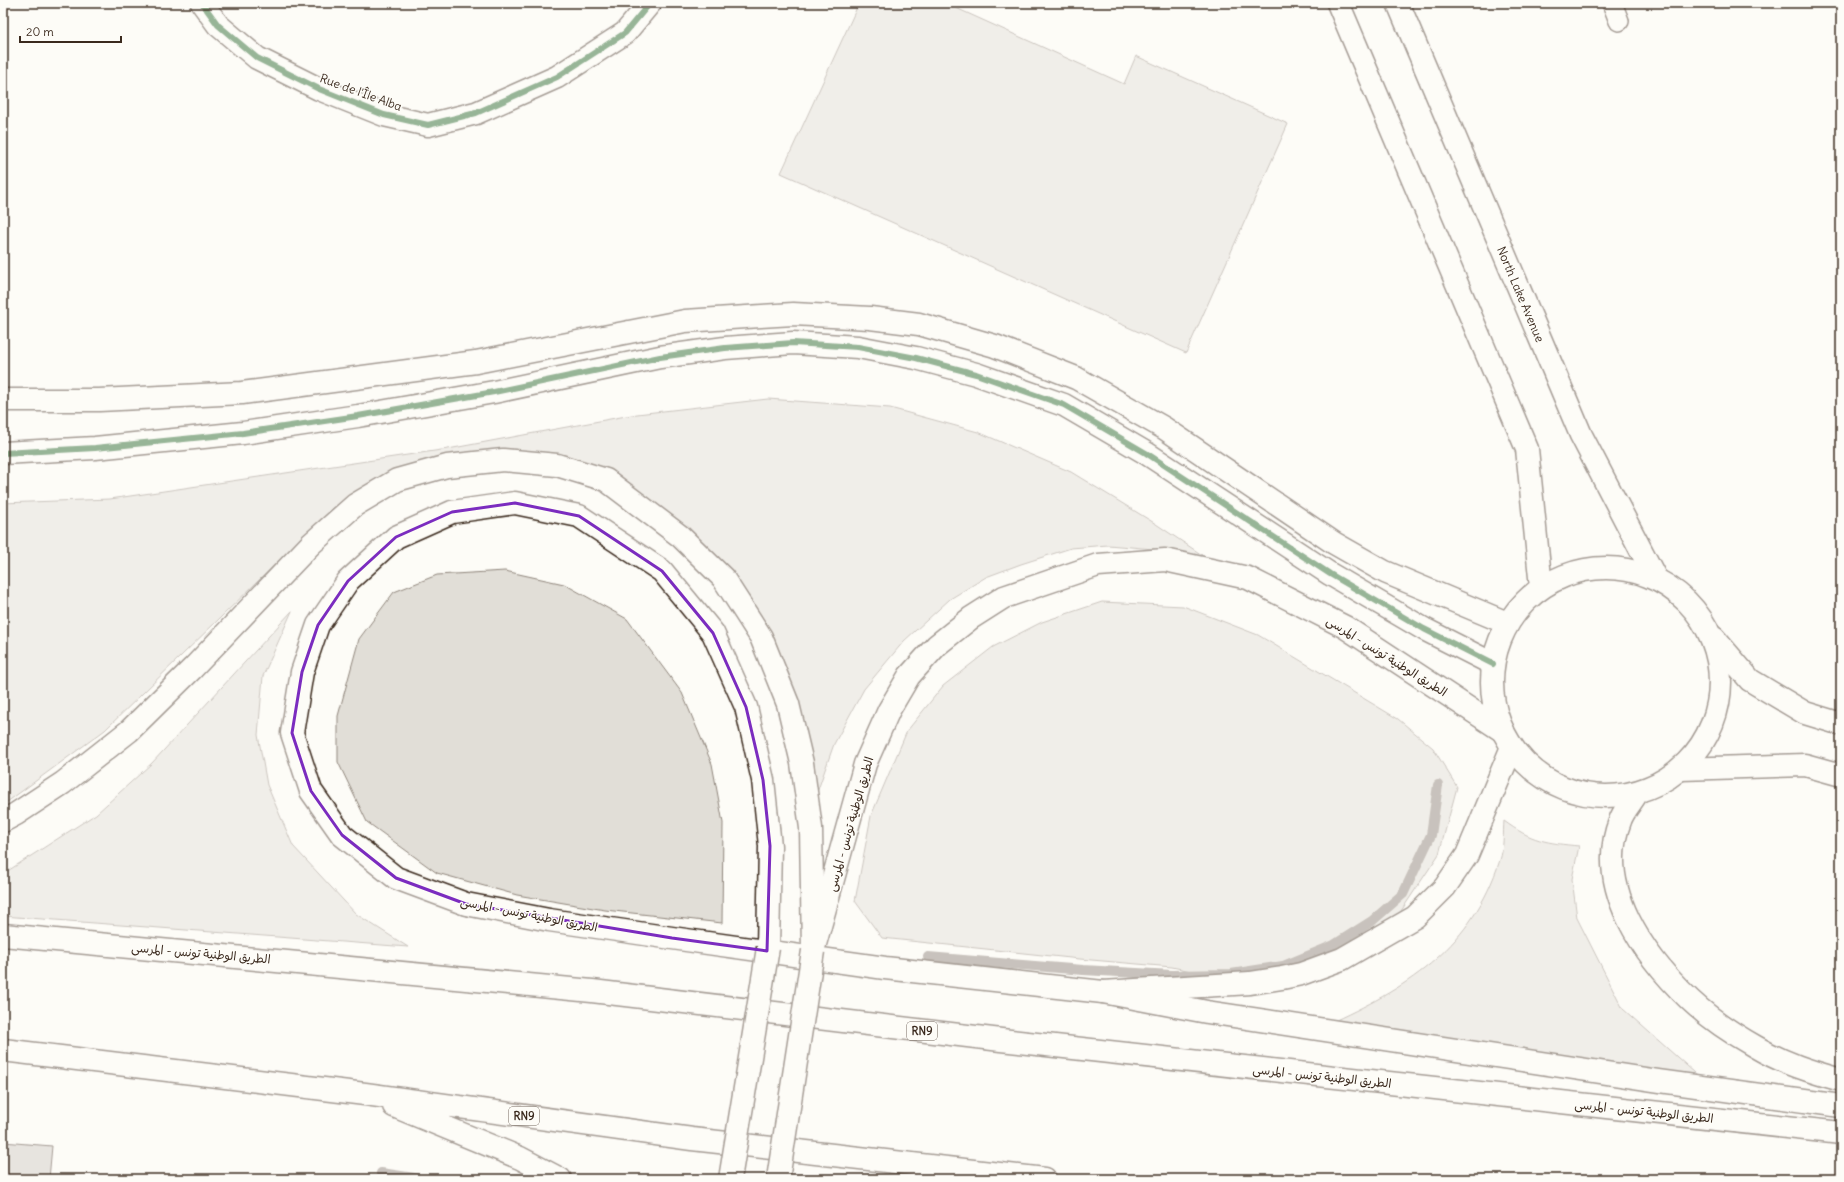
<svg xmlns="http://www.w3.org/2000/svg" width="1844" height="1182" font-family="Delius,'Playpen Sans Arabic',sans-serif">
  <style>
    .green { fill: #e1ded7; stroke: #8e847a }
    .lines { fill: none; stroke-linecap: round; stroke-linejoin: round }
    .stream { stroke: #887d74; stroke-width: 10 }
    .building { fill: #cdc8c2; stroke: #3b2a1e }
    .service-casing { stroke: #3b2a1e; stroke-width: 22 }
    .minor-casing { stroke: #3b2a1e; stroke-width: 25 }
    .tertiary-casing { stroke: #3b2a1e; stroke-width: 25 }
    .secondary-casing { stroke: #3b2a1e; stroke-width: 25 }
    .trunk-casing { stroke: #3b2a1e; stroke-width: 25 }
    .service { stroke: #fdfcf7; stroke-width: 19 }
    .minor { stroke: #fdfcf7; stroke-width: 22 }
    .tertiary { stroke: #fdfcf7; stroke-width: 22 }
    .secondary { stroke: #fdfcf7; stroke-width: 22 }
    .trunk { stroke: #fdfcf7; stroke-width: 22 }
    .secondary-bridge-casing { stroke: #3b2a1e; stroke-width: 25; stroke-linecap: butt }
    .secondary-bridge { stroke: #fdfcf7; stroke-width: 22 }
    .cycleway-casing { stroke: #fdfcf7; stroke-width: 8 }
    .cycleway { stroke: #1b5e20; stroke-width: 6 }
    .marked { fill: none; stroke: #7b2cbf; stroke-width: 3; stroke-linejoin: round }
    .labels { text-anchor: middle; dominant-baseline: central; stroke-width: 3; stroke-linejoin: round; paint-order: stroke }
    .shield { fill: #fdfcf7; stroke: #75695f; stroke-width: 1 }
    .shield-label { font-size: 11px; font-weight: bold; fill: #3b2a1e }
    .street-label { font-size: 12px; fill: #3b2a1e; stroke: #fdfcf7 }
  </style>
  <rect width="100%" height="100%" fill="#fdfcf7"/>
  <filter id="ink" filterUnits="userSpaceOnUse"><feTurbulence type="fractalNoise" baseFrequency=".025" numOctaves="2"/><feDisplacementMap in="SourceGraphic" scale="8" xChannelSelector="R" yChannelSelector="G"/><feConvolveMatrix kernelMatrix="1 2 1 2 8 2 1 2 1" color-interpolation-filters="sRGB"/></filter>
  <g filter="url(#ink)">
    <!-- green -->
    <path class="green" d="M859 3H945L1124 84 1136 56 1288 124 1186 353 781 173Z
      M768 399 890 408 978 432 1071 472 1156 524 1214 563 1154 549 1108 545 1071 548 1021 564 986 577 950 599 904 641 864 689 834 744 814 801 754 609 620 489 519 456 381 481 333 508 105 730 3 805V503L110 499 448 449 637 414Z
      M505 571 564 584 627 619 682 693 712 764 723 823 722 923 605 910 517 895 437 873 367 822 338 762V716L359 639 394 592 437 575Z
      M1102 602 1183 606 1258 635 1398 719 1433 748 1457 787 1439 854 1391 926 1351 949 1245 982 1172 967 1080 959 882 938 855 901 871 816 907 731 943 686 993 647 1042 622Z
      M292 611 263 676 258 735 267 785 293 846 356 914 408 947 3 916V874L96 814 152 763Z
      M1504 821C1531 841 1547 843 1579 846L1572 879 1577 918 1623 1009 1722 1097 1334 1021C1412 985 1472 946 1500 860 1504 849 1503 833 1504 821Z"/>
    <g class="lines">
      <!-- stream -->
      <path class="stream" d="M928 957 1083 970 1172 975 1231 974 1283 966 1334 945 1372 921 1403 894 1431 835 1438 785
        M381 1173 421 1179"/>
    </g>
    <!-- building -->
    <path class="building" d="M3 1142 52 1146 49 1179H3Z"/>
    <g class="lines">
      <defs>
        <path id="service" d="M1612 3 1619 21"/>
        <path id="minor" d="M202 3 218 25 257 58 319 89 384 115 428 125 476 113 557 77 625 33 650 3"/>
        <path id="tertiary" d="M3 453 95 448 243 433 358 416 494 392 660 357 725 348 793 343 858 347 916 358 976 374 1064 405 1146 453 1330 574 1424 629 1493 664"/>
        <g id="secondary">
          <path d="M1338 3 1527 449 1541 587"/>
          <path id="s1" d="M1398 3 1581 435 1656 579"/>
          <path d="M3 400H99L242 393 476 362 685 321 793 314 870 318 919 324 995 346 1076 378 1164 428 1334 543 1385 572 1507 623"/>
          <circle cx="1606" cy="682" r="114"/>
          <path d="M1714 638 1750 680 1805 713 1841 724"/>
          <path d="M1681 769 1805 765 1841 775"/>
          <path d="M815 944 865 764 889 710 909 676 937 645 971 618 1004 597 1098 565 1165 560 1248 578 1345 627 1503 731"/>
          <path d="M768 948 770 846 763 780 746 707 713 633 662 571 579 516 515 503 452 512 396 537 348 581 318 625 302 672 292 733 311 791 342 835 396 878 466 904 549 920 672 938 885 968 1103 992 1250 983 1282 978 1301 974 1342 959 1415 917 1445 887 1467 855 1512 747"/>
        </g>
        <path id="trunk" d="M1637 793C1632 802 1623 811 1620 821 1594 887 1645 957 1690 1000 1709 1018 1733 1034 1756 1047 1783 1063 1812 1072 1841 1080
          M3 821 16 814 63 783 129 731 193 668 311 544 355 505 397 480 447 466 503 460 557 465 606 480 680 536 723 578 761 637 788 704 802 763 811 828 813 951
          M3 935 592 991 1001 1040 1841 1133
          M1103 992 1207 1012 1659 1081 1841 1106
          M3 1050 365 1094 692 1139 1045 1179
          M394 1106 520 1158 560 1179"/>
      </defs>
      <!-- service casing -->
      <use href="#service" class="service-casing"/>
      <!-- minor casing -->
      <use href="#minor" class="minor-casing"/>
      <!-- tertiary casing -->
      <use href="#tertiary" class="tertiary-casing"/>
      <!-- secondary casing -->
      <use href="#secondary" class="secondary-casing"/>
      <!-- trunk casing -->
      <use href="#trunk" class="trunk-casing"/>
      <!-- service -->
      <use href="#service" class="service"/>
      <!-- minor -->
      <use href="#minor" class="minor"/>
      <!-- tertiary -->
      <use href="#tertiary" class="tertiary"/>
      <!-- secondary -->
      <use href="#secondary" class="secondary"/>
      <!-- trunk -->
      <use href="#trunk" class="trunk"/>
      <defs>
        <path id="secondary-bridge" d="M730 1179 768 948
          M778 1179 813 951"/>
      </defs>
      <!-- secondary-bridge casing -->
      <use href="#secondary-bridge" class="secondary-bridge-casing"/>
      <!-- secondary-bridge -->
      <use href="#secondary-bridge" class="secondary-bridge"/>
      <defs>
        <path id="cycleway" d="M202 3 218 25 257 58 319 89 384 115 428 125 476 113 557 77 625 33 650 3
          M3 453 95 448 243 433 358 416 494 392 660 357 725 348 793 343 858 347 916 358 976 374 1064 405 1146 453 1330 574 1424 629 1493 664"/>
      </defs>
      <!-- cycleway casing -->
      <use href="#cycleway" class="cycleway-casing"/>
      <!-- cycleway -->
      <use href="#cycleway" class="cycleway"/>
    </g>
  </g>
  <!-- marked area -->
  <path d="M0 0H1844V1182H0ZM515 503 579 516 662 571 713 633 746 707 763 780 770 846 767 951 672 938 466 904 396 878 342 835 311 791 292 733 302 672 318 625 348 581 396 537 452 512Z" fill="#fdfcf7" fill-opacity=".55" fill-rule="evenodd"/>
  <path class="marked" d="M515 503 579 516 662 571 713 633 746 707 763 780 770 846 767 951 672 938 466 904 396 878 342 835 311 791 292 733 302 672 318 625 348 581 396 537 452 512Z"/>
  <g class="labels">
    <!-- shield labels -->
    <g class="shield">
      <rect x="907" y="1022" width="30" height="18" rx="3"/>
      <rect x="509" y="1107" width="30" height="18" rx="3"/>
    </g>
    <g class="shield-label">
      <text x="922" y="1031">RN9</text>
      <text x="524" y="1116">RN9</text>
    </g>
    <!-- street labels -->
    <g class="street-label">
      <text transform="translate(361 92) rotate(20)">Rue de l'Île Alba</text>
      <text stroke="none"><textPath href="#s1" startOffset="316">North Lake Avenue</textPath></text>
      <text transform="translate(1387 656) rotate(32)">الطريق الوطنية تونس - المرسى</text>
      <text transform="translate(850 824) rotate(-74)">الطريق الوطنية تونس - المرسى</text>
      <text transform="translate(529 914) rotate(11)">الطريق الوطنية تونس - المرسى</text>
      <text transform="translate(201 953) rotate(5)">الطريق الوطنية تونس - المرسى</text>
      <text transform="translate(1322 1076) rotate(6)">الطريق الوطنية تونس - المرسى</text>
      <text transform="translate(1644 1111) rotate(6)">الطريق الوطنية تونس - المرسى</text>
    </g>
  </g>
  <!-- margin -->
  <rect width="1844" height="1182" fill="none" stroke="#fdfcf7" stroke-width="16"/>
  <rect x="8" y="8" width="1828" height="1166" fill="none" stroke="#3b2a1e" stroke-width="1.5" filter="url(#ink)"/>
  <!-- scale -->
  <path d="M20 36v6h101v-6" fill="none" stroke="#3b2a1e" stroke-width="2"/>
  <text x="26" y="36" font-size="12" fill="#3b2a1e" stroke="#fdfcf7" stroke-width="3" paint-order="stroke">20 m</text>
</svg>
